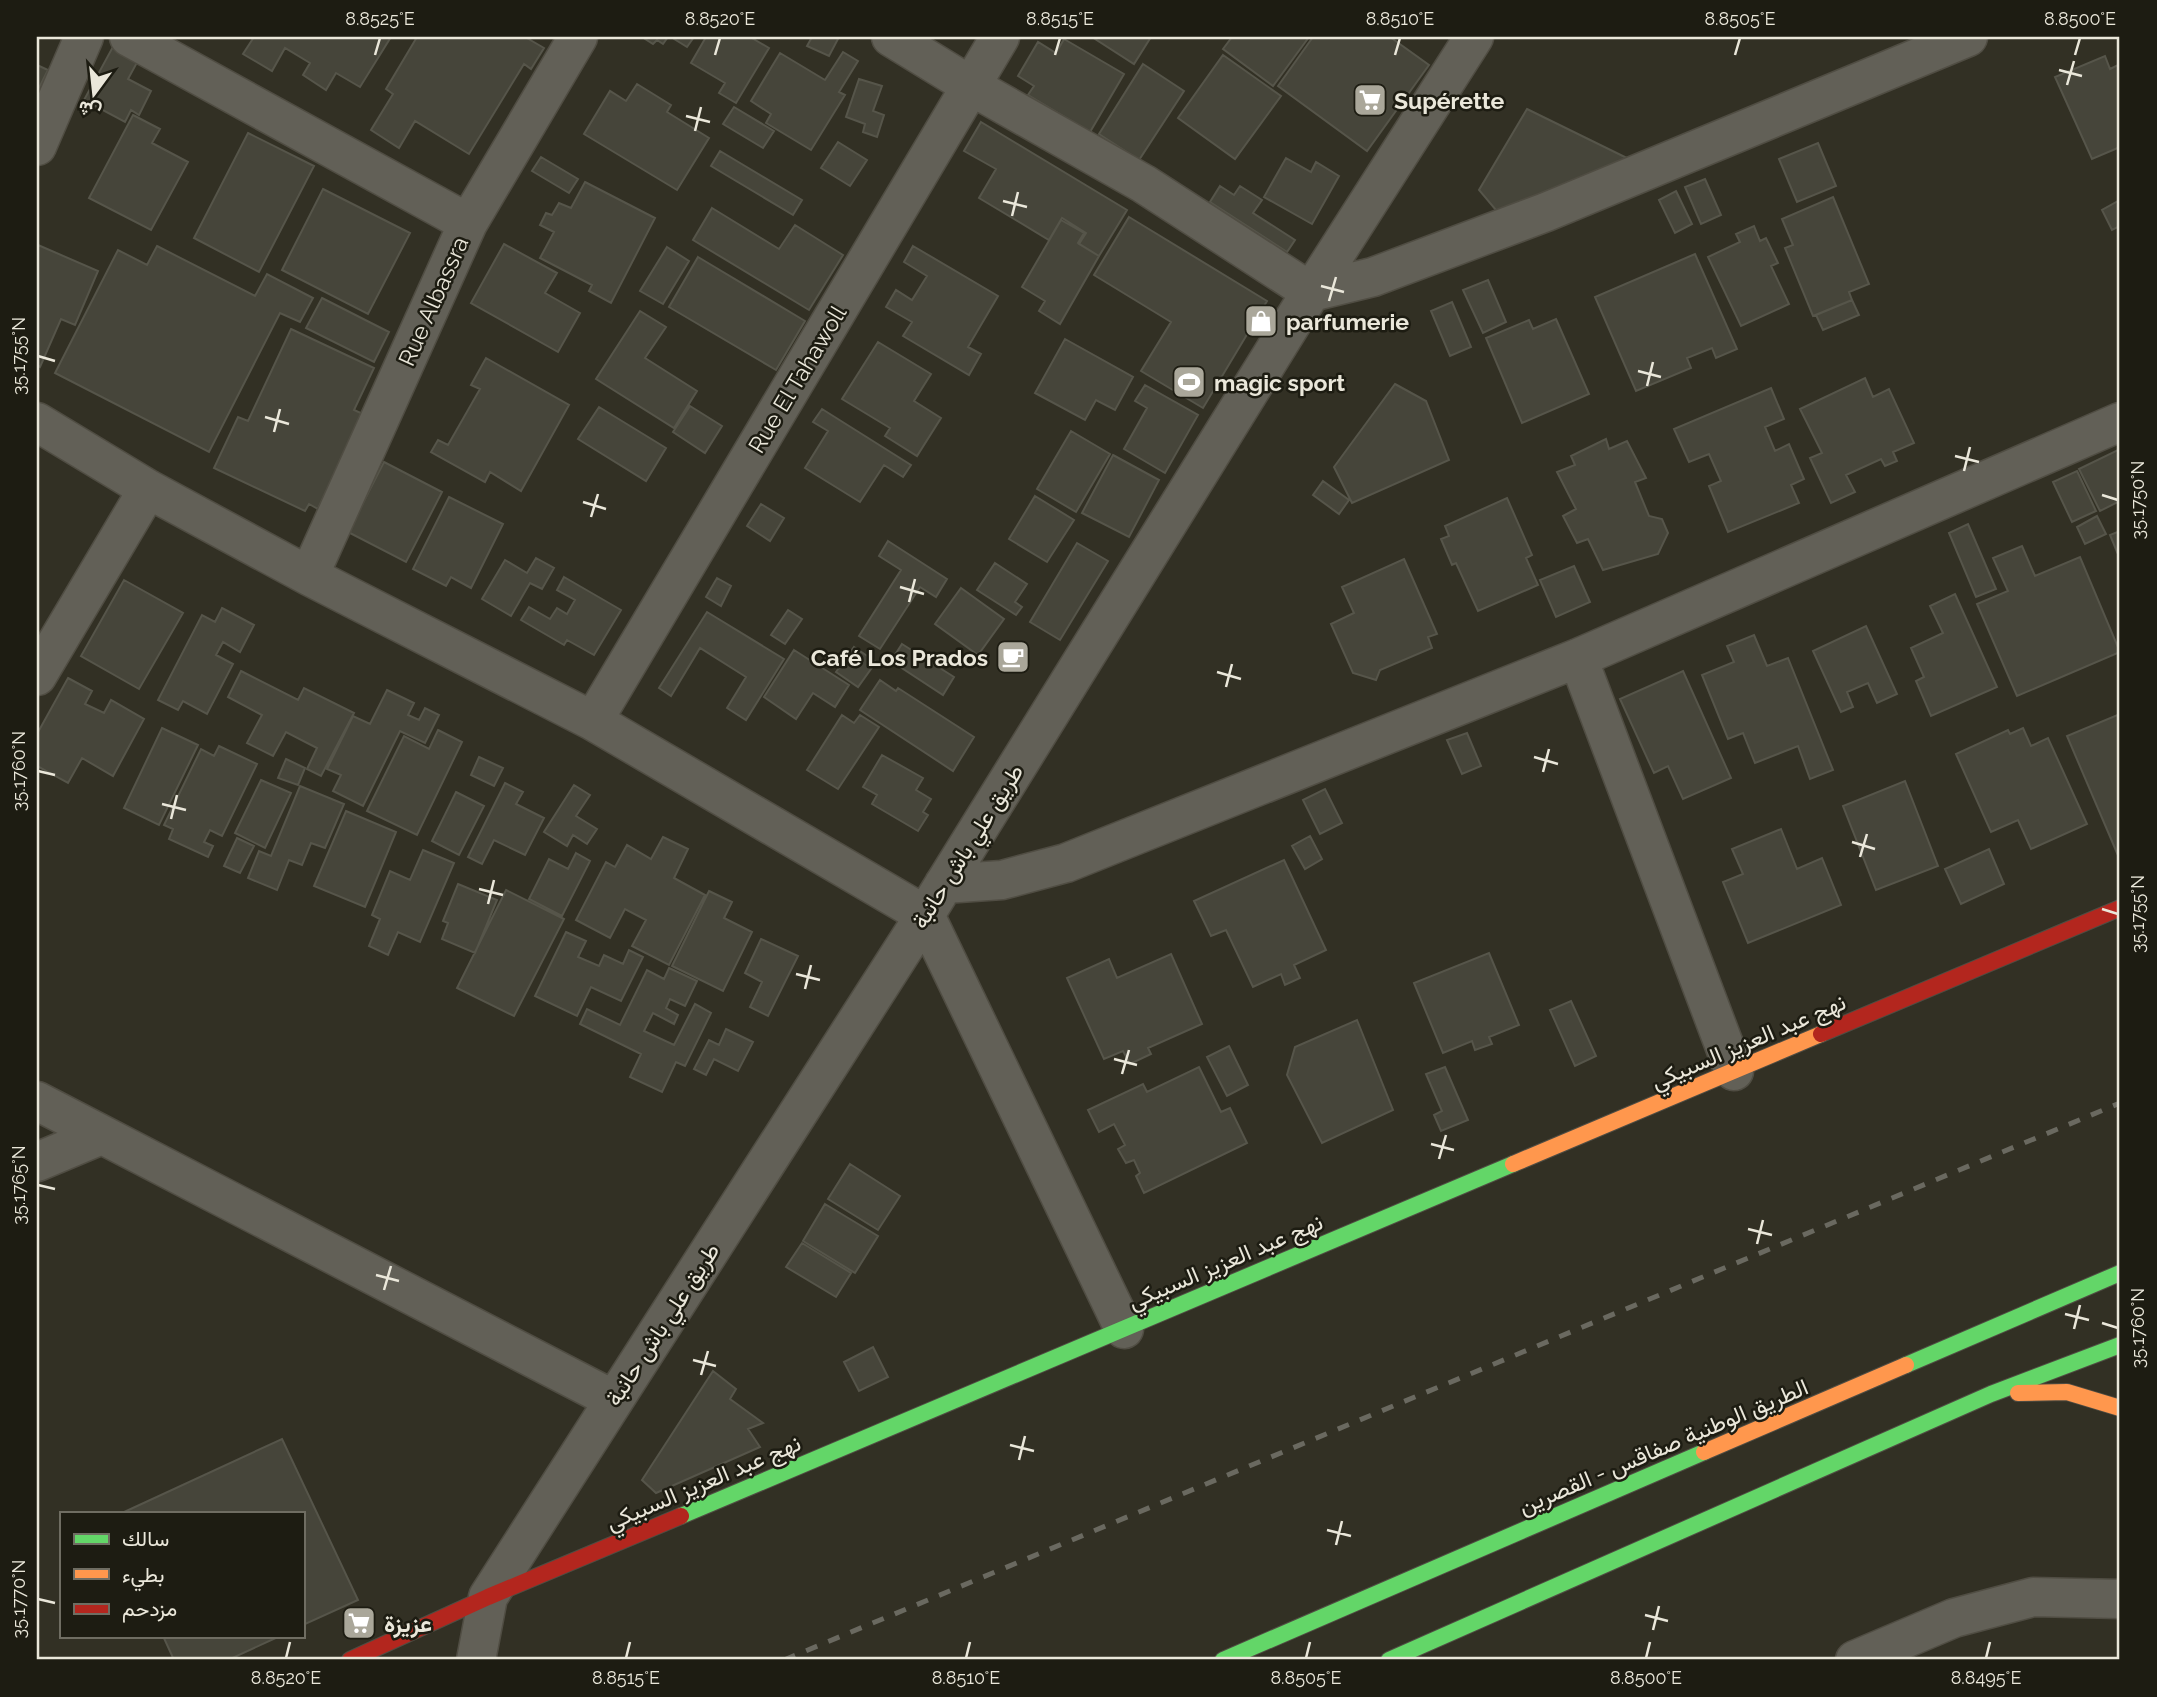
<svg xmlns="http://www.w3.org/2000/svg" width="2157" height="1697" font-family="Raleway,Vazirmatn,sans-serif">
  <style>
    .building { fill: #46453a; stroke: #56554a; stroke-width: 2 }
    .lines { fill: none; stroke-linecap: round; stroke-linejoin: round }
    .street-casing { stroke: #504d43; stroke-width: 41 }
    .fast-casing { stroke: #504d43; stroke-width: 18 }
    .slow-casing { stroke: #504d43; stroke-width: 18 }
    .jam-casing { stroke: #504d43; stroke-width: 18 }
    .street { stroke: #626057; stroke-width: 38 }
    .fast { stroke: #63d668; stroke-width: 16 }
    .slow { stroke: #ff974d; stroke-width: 16 }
    .jam { stroke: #b3261e; stroke-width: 16 }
    .rail { stroke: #6a6960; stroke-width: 5; stroke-dasharray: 12 12; stroke-linecap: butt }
    .ticks { fill: none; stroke: #eae7da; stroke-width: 2.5 }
    .labels { text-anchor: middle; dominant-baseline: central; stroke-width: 5; stroke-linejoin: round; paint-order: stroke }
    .poi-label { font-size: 23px; font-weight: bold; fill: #eae7da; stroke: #1d1c12; text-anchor: start }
    .street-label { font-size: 23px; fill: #eae7da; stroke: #1d1c12 }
    .neatline { fill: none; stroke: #eae7da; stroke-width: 2.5 }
    .ticks-label { font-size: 18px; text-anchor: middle; fill: #eae7da }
  </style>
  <rect width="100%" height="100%" fill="#323024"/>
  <!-- building -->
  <path class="building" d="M254 37H391L360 87 336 73 326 90 303 75 310 63 285 48 272 71 243 54Z
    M417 37H525L544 48 531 69 524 64 469 154 415 121 399 148 371 130 393 94 386 89Z
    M642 37H668L663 44 657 40 653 44Z
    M671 37H694L687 47Z
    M706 37H750L769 48 736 103 719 93 725 83 691 63Z
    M812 37H839L829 56 807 46Z
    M1092 37H1151L1134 64Z
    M1232 37H1309L1273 86 1223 49Z
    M1313 37H1390L1429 65 1367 151 1278 86Z
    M1064 39 1124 74 1090 132 1028 95 1034 86 1018 76 1038 42 1056 53Z
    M115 43 140 57 128 79 151 91 139 115 131 110 125 122 84 100Z
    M843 52 858 61 839 92 845 95 811 150 766 123 771 114 751 101 780 53 825 80Z
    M1223 55 1281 96 1235 159 1178 118Z
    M2105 56 2110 69 2120 64V147L2092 159 2055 77Z
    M1143 64 1184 91 1139 160 1099 134Z
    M37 65 48 70 38 90 37 89Z
    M859 79 882 86 873 111 884 115 877 137 863 132 865 124 846 117Z
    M637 84 671 105 667 112 709 138 677 190 584 134 610 91 626 101Z
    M734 107 774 131 763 148 723 124Z
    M1527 109 1631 160 1501 216 1479 190Z
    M133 115 160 129 152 143 188 162 151 230 89 198Z
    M981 122 1127 210 1099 256 1079 244 1086 233 1062 218 1049 240 979 198 996 169 964 151Z
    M248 133 314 166 259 272 194 238Z
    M838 142 867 160 850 186 821 168Z
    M1818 143 1836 186 1797 202 1779 159Z
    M720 151 802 200 793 215 711 166Z
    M541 157 578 179 569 193 532 171Z
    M1286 158 1311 172 1316 162 1339 176 1312 224 1264 197Z
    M1705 179 1721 215 1701 224 1685 187Z
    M585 182 655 218 611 303 589 291 592 285 540 258 554 232 540 225 546 213 552 215 559 203 571 208Z
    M1220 186 1234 195 1240 186 1262 200 1253 213 1295 240 1287 252 1210 202Z
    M323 189 410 233 368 314 282 270Z
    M1676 191 1692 224 1675 233 1659 200Z
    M1833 197 1869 284 1849 292 1852 300 1813 316 1785 248 1793 245 1782 219Z
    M2120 200V226L2112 230 2102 210Z
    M712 208 779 249 795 225 843 255 809 310 693 240Z
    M1129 217 1267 301 1203 408 1141 371 1171 322 1094 275Z
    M1061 220 1084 233 1078 243 1099 256 1060 324 1039 311 1045 301 1022 287Z
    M1754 226 1760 241 1766 238 1778 263 1771 266 1789 304 1741 326 1708 257 1740 242 1736 234Z
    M504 244 557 273 545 293 580 313 558 352 471 303Z
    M38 245 98 271 75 325 61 319 40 367 37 365Z
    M157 246 255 296 267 274 313 298 300 322 280 313 209 452 55 373 118 250 147 265Z
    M913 246 998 296 968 347 981 354 969 375 903 336 912 322 886 307 896 290 912 300 927 276 904 262Z
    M667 247 689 261 663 304 640 291Z
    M1695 254 1737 349 1716 358 1712 348 1687 358 1691 368 1636 391 1595 297Z
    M698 257 805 321 776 370 669 307Z
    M1488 280 1506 322 1483 333 1463 290Z
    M322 298 389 332 374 362 306 328Z
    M1852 300 1859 315 1823 330 1816 315Z
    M1452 302 1471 347 1450 356 1431 311Z
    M640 311 666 327 645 358 697 391 674 428 596 379Z
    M1556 319 1589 394 1522 423 1486 338 1529 320 1533 329Z
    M291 329 374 368 354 410 363 414 318 509 309 504 305 511 214 468 238 417 248 421Z
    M1065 339 1133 377 1115 410 1096 400 1085 420 1035 393Z
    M878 342 931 374 914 401 941 418 917 456 885 436 890 428 842 399Z
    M486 358 569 405 521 491 490 472 485 482 431 452 438 440 448 445 480 389 471 385Z
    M1865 378 1873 397 1889 389 1914 443 1893 452 1897 461 1885 466 1881 459 1846 475 1855 492 1831 503 1810 458 1822 453 1800 409Z
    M1395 384 1426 401 1449 460 1352 503 1334 467Z
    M1145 385 1198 415 1165 473 1124 449 1147 408 1135 401Z
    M1771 388 1784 419 1765 427 1775 451 1789 444 1804 479 1791 485 1799 503 1728 532 1709 486 1721 481 1709 454 1689 462 1674 429Z
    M690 406 722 426 705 453 673 432Z
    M599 407 666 448 646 481 578 439Z
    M822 409 911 465 903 477 884 465 860 502 805 468 828 431 813 422Z
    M1071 431 1110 454 1076 512 1037 489Z
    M1606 439 1609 449 1627 441 1646 478 1635 482 1649 516 1662 519 1668 533 1658 554 1603 570 1588 539 1577 543 1563 516 1576 509 1557 472 1575 465 1571 456Z
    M2120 449V501L2100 511 2079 469Z
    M1113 455 1159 480 1129 537 1082 513Z
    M384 462 442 492 406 562 348 532Z
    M2077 471 2096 511 2072 522 2053 482Z
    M1323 481 1349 500 1339 514 1313 495Z
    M1035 496 1074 520 1047 562 1009 539Z
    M449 497 503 524 471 588 451 577 446 586 413 569Z
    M1507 498 1532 555 1526 558 1538 585 1478 611 1456 563 1452 565 1441 539 1449 536 1445 526Z
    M761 504 784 518 770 541 747 526Z
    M2097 516 2106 534 2085 544 2077 527Z
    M1968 524 1996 589 1976 597 1949 533Z
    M2120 531V559L2110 535Z
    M888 541 947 579 936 597 920 587 880 649 859 636 901 570 879 556Z
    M1077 543 1108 561 1060 640 1030 622Z
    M2022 546 2035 576 2080 557 2120 652 2017 696 1977 604 2008 591 1993 558Z
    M536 558 554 568 542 589 530 583 511 616 482 599 505 560 527 573Z
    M1404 559 1437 634 1428 637 1432 648 1380 670 1376 680 1353 673 1331 624 1354 613 1342 587Z
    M995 563 1027 584 1015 602 1022 607 1016 615 977 590Z
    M1574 566 1590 602 1556 617 1540 580Z
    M564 577 621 610 594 655 567 640 564 645 521 620 529 607 550 619 557 608 567 614 575 600 557 590Z
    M717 578 731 586 721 606 706 597Z
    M124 580 183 613 139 689 81 656Z
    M961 588 1004 619 978 655 935 624Z
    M1955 594 1997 687 1931 716 1916 681 1924 677 1911 648 1943 633 1930 606Z
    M222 608 254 625 240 652 223 642 216 655 233 664 207 714 183 701 178 710 158 700 202 615 215 622Z
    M788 610 802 619 785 644 771 635Z
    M707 612 784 659 746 720 727 708 746 677 700 648 671 696 659 688Z
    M1866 626 1897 694 1877 703 1868 683 1847 692 1853 707 1841 712 1813 651Z
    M1754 635 1767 666 1788 658 1833 770 1810 779 1798 746 1755 763 1743 733 1728 739 1702 675 1734 662 1727 646Z
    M902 644 954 677 943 695 891 661Z
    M854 647 876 662 858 687 836 672Z
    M794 650 849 685 835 707 813 693 796 719 764 697Z
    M241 671 298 700 304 688 354 713 321 776 307 769 317 748 286 732 273 756 247 743 262 715 228 697Z
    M1683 671 1731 778 1683 799 1668 766 1654 773 1620 699Z
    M68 678 92 691 85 704 104 713 111 700 144 719 113 776 82 758 68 783 37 766V734Z
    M880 680 896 691 898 688 974 737 953 771 860 710Z
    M387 690 414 703 408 715 419 720 425 708 439 715 425 743 400 731 363 806 333 791 341 775 327 769 353 716 370 724Z
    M2120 714V860L2067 736Z
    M842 715 854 723 860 715 879 727 838 789 807 770Z
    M162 728 198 745 159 825 124 808Z
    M2023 728 2031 746 2048 738 2087 824 2031 849 2018 820 1991 832 1956 754 2008 730 2010 734Z
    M438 730 462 742 417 835 367 811 404 736 429 749Z
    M1467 733 1481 766 1462 774 1447 740Z
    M219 746 257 764 222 836 210 830 204 842 213 846 208 857 169 839 173 829 164 825 201 749 214 756Z
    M882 755 923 778 916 790 931 799 923 812 928 815 918 831 872 804 877 795 863 787Z
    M479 757 503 768 494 786 471 775Z
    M286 759 305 768 298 785 278 778Z
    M261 780 291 793 265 848 235 833Z
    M1905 781 1938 866 1876 890 1843 806Z
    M505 783 523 792 516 804 544 818 525 855 494 840 482 864 468 857Z
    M574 785 590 795 576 816 597 829 587 844 573 835 567 846 544 832Z
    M300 786 344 804 325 848 311 843 302 865 289 860 277 890 248 878 259 851 271 856Z
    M1325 789 1342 823 1320 834 1303 800Z
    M456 792 484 806 459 855 432 841Z
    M346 811 396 832 365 907 314 886Z
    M1781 829 1797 869 1822 858 1841 905 1748 943 1723 882 1743 874 1732 849Z
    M1310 836 1322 859 1305 869 1292 846Z
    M663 837 688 849 674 878 705 895 669 965 632 946 646 920 625 909 610 938 576 920 606 862 615 867 627 845 651 859Z
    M237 838 254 846 240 873 224 866Z
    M1989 849 2004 884 1961 904 1945 869Z
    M423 850 454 863 420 942 398 932 388 955 369 946 380 919 372 915 390 871 410 880Z
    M576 853 590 861 562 916 529 899 549 859 568 869Z
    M1284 860 1326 950 1294 965 1300 978 1285 985 1281 974 1253 987 1226 930 1211 936 1194 901Z
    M458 884 497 900 475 953 442 939 448 923 443 921Z
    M506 890 564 919 514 1016 457 988Z
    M709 891 732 902 724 918 752 932 723 991 672 966Z
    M566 932 586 941 578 957 599 966 604 955 623 964 629 950 643 957 621 1001 591 987 577 1016 535 996Z
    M761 939 798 956 768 1016 750 1007 762 982 745 973Z
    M1489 953 1519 1025 1489 1037 1492 1044 1475 1050 1472 1041 1443 1053 1414 983Z
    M1171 954 1202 1024 1148 1048 1151 1054 1130 1064 1123 1051 1104 1059 1067 978 1109 959 1117 978Z
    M669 968 697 981 685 1006 670 999 666 1008 678 1015 674 1024 653 1013 644 1031 674 1045 695 1004 711 1013 685 1066 676 1062 662 1092 630 1077 641 1054 580 1024 587 1009 620 1025 647 970 664 979Z
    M1571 1001 1596 1056 1575 1066 1550 1010Z
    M1357 1020 1393 1110 1322 1143 1287 1075 1295 1047Z
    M726 1029 753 1042 738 1071 714 1059 706 1075 694 1069 709 1040 719 1045Z
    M1229 1046 1248 1085 1227 1096 1207 1057Z
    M1199 1067 1221 1112 1230 1108 1247 1143 1144 1193 1136 1176 1140 1173 1134 1160 1126 1163 1118 1149 1125 1145 1114 1124 1099 1132 1088 1110 1143 1084 1147 1092Z
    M1445 1067 1468 1120 1441 1131 1434 1115 1442 1111 1426 1074Z
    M850 1164 900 1196 878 1230 828 1199Z
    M825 1204 878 1236 855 1273 803 1241Z
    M802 1243 851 1273 836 1297 786 1267Z
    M873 1347 888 1377 859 1391 844 1362Z
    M713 1371 736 1389 730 1399 763 1423 748 1429 760 1447 656 1493 642 1480Z
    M282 1439 358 1600 303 1625V1513H122Z
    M163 1636H280L228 1660H174Z"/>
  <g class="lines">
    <defs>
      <path id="street" d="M129 37 468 223
        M891 37 971 86 1144 184 1311 292 1373 277 1546 212 1968 37
        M37 146 84 37
        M37 422 148 489 309 576 593 721 925 915 1124 1329
        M309 576 468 223 578 37
        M1578 658 1734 1071
        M37 676 148 489
        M593 721 1000 37
        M944 884 1002 880 1066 863 1578 658 2120 422
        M37 1101 614 1400
        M37 1162 99 1136
        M476 1660 488 1597 925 915 1311 292 1474 37
        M1855 1660 1954 1618 2033 1597 2120 1599"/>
      <path id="fast" d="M1906 1365 2120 1273
        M681 1516 1513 1164
        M1223 1660 1704 1452
        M1389 1660 1991 1394 2120 1345"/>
      <path id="slow" d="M1513 1164 1821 1034
        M2018 1393 2067 1392 2120 1408
        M1704 1452 1906 1365"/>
      <path id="jam" d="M1821 1034 2120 908
        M350 1660 488 1597 681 1516"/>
    </defs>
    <!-- street casing -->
    <use href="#street" class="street-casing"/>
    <!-- fast casing -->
    <use href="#fast" class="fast-casing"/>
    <!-- slow casing -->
    <use href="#slow" class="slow-casing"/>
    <!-- jam casing -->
    <use href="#jam" class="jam-casing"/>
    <!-- street -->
    <use href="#street" class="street"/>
    <!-- fast -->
    <use href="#fast" class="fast"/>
    <!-- slow -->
    <use href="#slow" class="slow"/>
    <!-- jam -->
    <use href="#jam" class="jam"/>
    <!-- rail -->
    <path class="rail" d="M784 1660 2120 1103"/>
  </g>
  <!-- ticks -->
  <path class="ticks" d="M375 55 380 38M715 55 720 38M1055 55 1060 38M1395 55 1400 38M1735 55 1740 38M2075 55 2080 38M2059 70 2082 76M2067 85 2074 61M686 116 710 122M695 131 701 107M1003 201 1027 207M1012 216 1018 192M1321 286 1344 292M1329 301 1336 277M38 356 55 361M1638 371 1661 377M1647 386 1653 362M265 417 289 424M274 432 280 409M1955 456 1979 462M1964 471 1970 447M2102 495 2118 500M583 502 606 509M591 517 598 494M900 587 924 594M909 602 915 579M1217 672 1241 679M1226 687 1232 664M1534 757 1558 764M38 771 55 775M1543 772 1549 749M162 804 186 810M171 819 177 795M1852 842 1875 849M1860 857 1867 834M479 889 503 895M488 904 494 880M2102 909 2118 914M796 974 820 980M805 989 811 965M1114 1059 1137 1065M1122 1074 1129 1050M1431 1144 1454 1150M1439 1159 1446 1135M38 1185 55 1189M1748 1229 1772 1235M1757 1244 1763 1220M376 1275 399 1281M384 1290 391 1266M2065 1314 2089 1320M2102 1323 2118 1328M2074 1329 2080 1305M693 1360 716 1366M701 1375 708 1351M1010 1445 1034 1451M1019 1460 1025 1436M1327 1530 1351 1536M1336 1545 1342 1521M38 1599 55 1603M1645 1615 1668 1621M1653 1630 1659 1606M286 1658 290 1642M626 1658 630 1642M966 1658 970 1642M1306 1658 1310 1642M1646 1658 1650 1642M1986 1658 1990 1642"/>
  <!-- icons -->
  <defs>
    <symbol id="supermarket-square" viewBox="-11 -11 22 22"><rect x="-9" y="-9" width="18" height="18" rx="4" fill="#aaa79a" stroke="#1d1c12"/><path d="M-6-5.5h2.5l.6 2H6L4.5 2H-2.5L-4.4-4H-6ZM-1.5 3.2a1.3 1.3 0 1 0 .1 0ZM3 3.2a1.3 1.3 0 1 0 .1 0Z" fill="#fff"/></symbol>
    <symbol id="shop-square" viewBox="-11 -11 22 22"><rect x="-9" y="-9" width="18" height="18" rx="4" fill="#aaa79a" stroke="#1d1c12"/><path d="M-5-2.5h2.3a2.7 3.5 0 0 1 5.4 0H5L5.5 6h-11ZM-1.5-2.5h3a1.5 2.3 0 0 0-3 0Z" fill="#fff"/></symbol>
    <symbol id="stadium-square" viewBox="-11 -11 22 22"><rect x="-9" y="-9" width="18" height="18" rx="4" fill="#aaa79a" stroke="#1d1c12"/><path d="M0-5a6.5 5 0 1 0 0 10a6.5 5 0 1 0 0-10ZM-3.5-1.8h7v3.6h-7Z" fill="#fff"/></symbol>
    <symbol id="cafe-square" viewBox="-11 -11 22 22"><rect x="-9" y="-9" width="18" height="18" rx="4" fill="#aaa79a" stroke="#1d1c12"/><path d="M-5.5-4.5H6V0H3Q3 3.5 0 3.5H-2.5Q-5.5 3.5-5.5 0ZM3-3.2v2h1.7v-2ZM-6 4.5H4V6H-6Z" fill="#fff"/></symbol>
  </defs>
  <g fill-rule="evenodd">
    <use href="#supermarket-square" x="1351" y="81" width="38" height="38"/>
    <use href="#shop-square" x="1242" y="302" width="38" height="38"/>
    <use href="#stadium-square" x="1170" y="363" width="38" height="38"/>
    <use href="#cafe-square" x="994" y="638" width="38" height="38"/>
    <use href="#supermarket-square" x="340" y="1604" width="38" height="38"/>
  </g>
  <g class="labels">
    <!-- poi labels -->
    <g class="poi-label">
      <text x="1394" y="100">Supérette</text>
      <text x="1286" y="321">parfumerie</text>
      <text x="1214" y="382">magic sport</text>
      <text x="988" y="657" text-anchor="end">Café Los Prados</text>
      <text x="384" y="1623">عزيزة</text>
    </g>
    <!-- street labels -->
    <g class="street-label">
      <text transform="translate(433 301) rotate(-66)">Rue Albassra</text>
      <text transform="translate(797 379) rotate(-59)">Rue El Tahawoll</text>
      <text transform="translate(967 846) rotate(-58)">طريق علي باش حانبة</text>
      <text transform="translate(1748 1041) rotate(-23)">نهج عبد العزيز السبيكي</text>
      <text transform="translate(1225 1261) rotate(-23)">نهج عبد العزيز السبيكي</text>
      <text transform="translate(662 1324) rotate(-57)">طريق علي باش حانبة</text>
      <text transform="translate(1663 1446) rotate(-23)">الطريق الوطنية صفاقس - القصرين</text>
      <text transform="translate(703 1482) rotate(-23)">نهج عبد العزيز السبيكي</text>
    </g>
  </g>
  <!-- border -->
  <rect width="2157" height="1697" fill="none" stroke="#1d1c12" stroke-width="77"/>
  <!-- legend -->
  <rect x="60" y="1512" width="245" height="126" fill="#1d1c12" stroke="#6f6d62" stroke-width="2"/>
  <rect x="74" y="1534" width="35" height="10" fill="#63d668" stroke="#6f6d62" stroke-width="2"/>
  <text x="122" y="1546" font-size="21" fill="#eae7da">سالك</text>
  <rect x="74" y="1569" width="35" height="10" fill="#ff974d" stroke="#6f6d62" stroke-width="2"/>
  <text x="122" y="1582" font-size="21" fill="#eae7da">بطيء</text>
  <rect x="74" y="1604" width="35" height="10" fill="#b3261e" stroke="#6f6d62" stroke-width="2"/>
  <text x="122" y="1616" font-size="21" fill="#eae7da">مزدحم</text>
  <!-- north arrow -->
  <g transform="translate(94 94) rotate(195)" stroke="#1d1c12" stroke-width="5" paint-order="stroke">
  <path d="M0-5L12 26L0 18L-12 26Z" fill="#eae7da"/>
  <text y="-10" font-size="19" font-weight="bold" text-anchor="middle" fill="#eae7da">ش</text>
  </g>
  <rect x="38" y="38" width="2080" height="1620" class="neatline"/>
  <g class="ticks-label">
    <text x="380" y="25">8.8525°E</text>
    <text x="720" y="25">8.8520°E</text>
    <text x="1060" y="25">8.8515°E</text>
    <text x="1400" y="25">8.8510°E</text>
    <text x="1740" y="25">8.8505°E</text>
    <text x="2080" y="25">8.8500°E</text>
    <text transform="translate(19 356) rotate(-90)" y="6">35.1755°N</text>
    <text transform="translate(2138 500) rotate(-90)" y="6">35.1750°N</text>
    <text transform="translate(19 771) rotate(-90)" y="6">35.1760°N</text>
    <text transform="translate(2138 914) rotate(-90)" y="6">35.1755°N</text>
    <text transform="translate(19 1185) rotate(-90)" y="6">35.1765°N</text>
    <text transform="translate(2138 1328) rotate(-90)" y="6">35.1760°N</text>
    <text transform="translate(19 1599) rotate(-90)" y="6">35.1770°N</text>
    <text x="286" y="1684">8.8520°E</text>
    <text x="626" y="1684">8.8515°E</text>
    <text x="966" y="1684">8.8510°E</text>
    <text x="1306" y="1684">8.8505°E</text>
    <text x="1646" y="1684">8.8500°E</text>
    <text x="1986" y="1684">8.8495°E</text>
  </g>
</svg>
